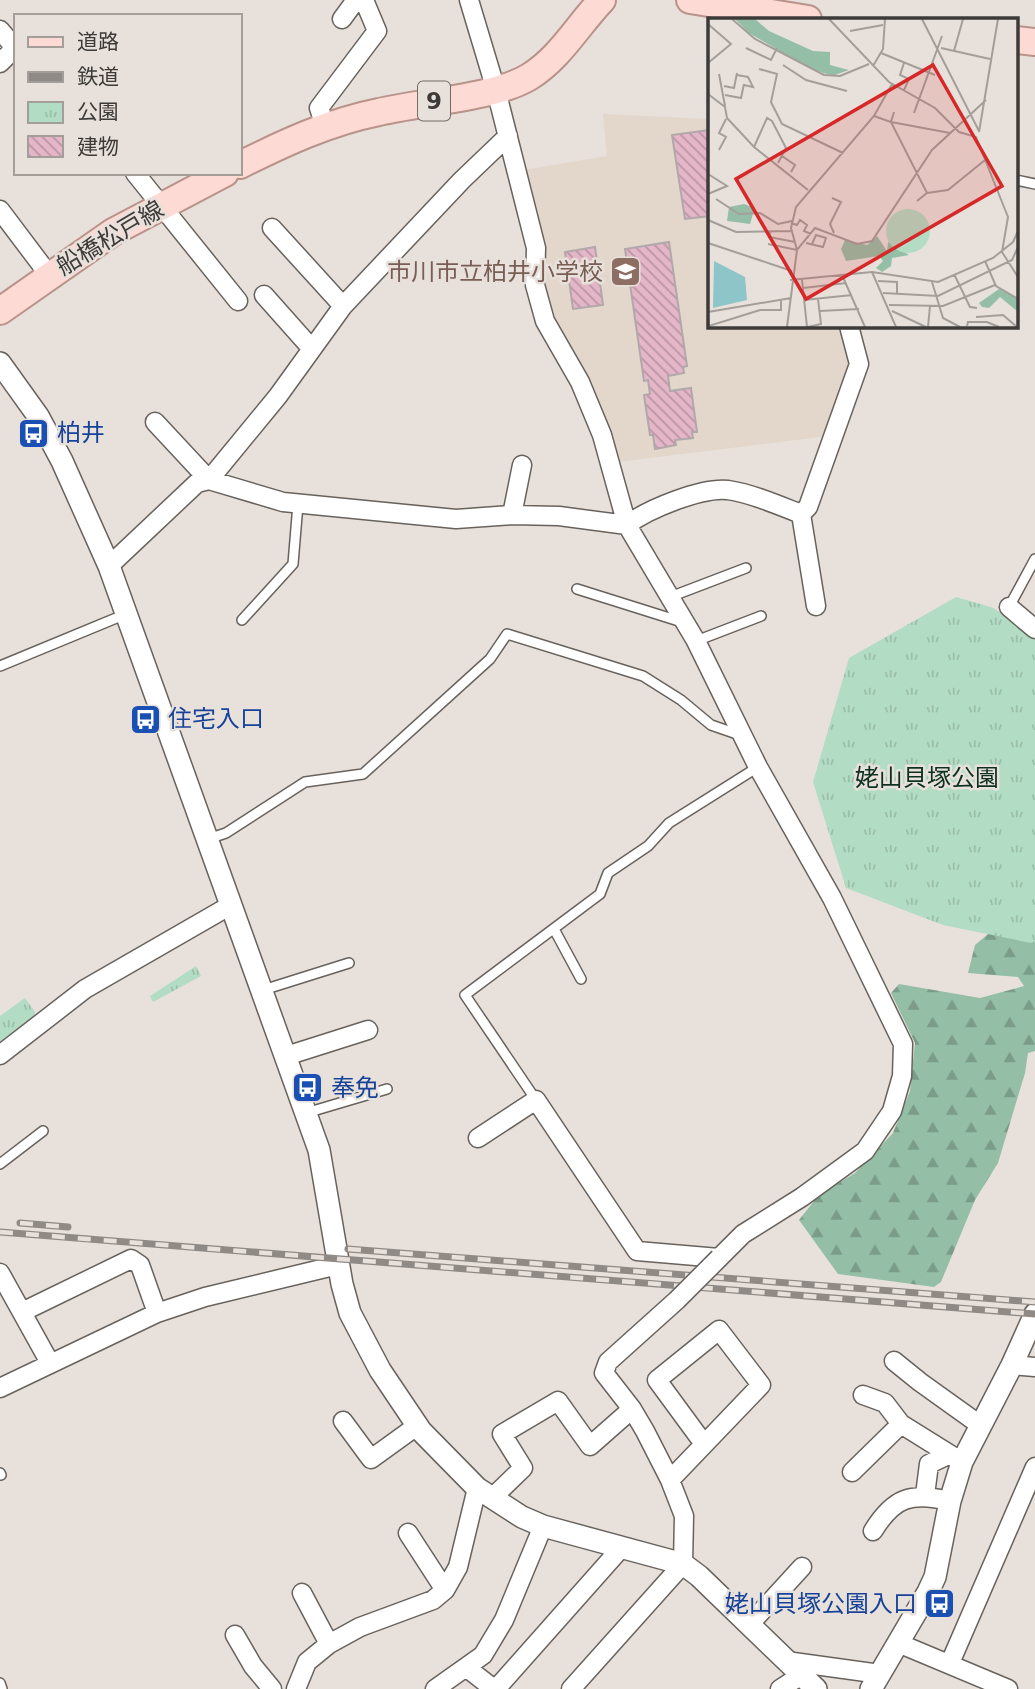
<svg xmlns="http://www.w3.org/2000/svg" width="1035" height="1689" font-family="'DejaVu Sans','Noto Sans JP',sans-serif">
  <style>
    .built { fill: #e3d6ca }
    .forest { fill: url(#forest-firs) }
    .park { fill: url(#park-tufts) }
    .building { fill: url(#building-back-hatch); stroke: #b1a8ab; stroke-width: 2 }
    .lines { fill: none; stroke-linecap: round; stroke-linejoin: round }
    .service-casing { stroke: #68625d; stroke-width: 12 }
    .minor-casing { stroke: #68625d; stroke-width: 21 }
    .tertiary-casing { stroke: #68625d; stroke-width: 24 }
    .primary-casing { stroke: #b99289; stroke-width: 30 }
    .service { stroke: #fff; stroke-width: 9 }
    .minor { stroke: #fff; stroke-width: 18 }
    .tertiary { stroke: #fff; stroke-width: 21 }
    .primary { stroke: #fddad3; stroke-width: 26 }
    .rail-casing { stroke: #8f8a86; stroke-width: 7 }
    .rail { stroke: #e8e1db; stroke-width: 4.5; stroke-dasharray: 13; stroke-linecap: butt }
    .minor-bridge-casing { stroke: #68625d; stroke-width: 21; stroke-linecap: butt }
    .minor-bridge { stroke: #fff; stroke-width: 18 }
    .labels { text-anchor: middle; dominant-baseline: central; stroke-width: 5; stroke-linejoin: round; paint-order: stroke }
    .shield { fill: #e8e1db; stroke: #706c69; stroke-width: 2 }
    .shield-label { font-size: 23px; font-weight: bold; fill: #3d3a38 }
    .street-label { font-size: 24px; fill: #3d3a38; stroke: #e8e1db }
    .education-label { font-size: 24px; fill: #785e54; stroke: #e8e1db; text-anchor: end }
    .transit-label { font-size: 24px; fill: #164399; stroke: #e8e1db; text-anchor: start }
    .park-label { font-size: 24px; fill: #0d3120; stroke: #e8e1db }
    .inset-road { fill: none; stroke: #a49e9a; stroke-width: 2 }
    .view { fill: #d62828; fill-opacity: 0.15; stroke: #d62828; stroke-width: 3.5 }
    .inset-edge { fill: none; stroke: #3d3a38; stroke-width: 3.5 }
  </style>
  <defs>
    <pattern id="forest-firs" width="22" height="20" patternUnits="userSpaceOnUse" patternTransform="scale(1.75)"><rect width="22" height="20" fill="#94bfa6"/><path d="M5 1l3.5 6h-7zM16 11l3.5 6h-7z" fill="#7a9c88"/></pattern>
    <pattern id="park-tufts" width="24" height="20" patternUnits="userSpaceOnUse" patternTransform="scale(1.75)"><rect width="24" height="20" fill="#b2dcc3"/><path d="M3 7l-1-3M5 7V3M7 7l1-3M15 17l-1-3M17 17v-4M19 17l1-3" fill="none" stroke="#9abea8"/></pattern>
    <pattern id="building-back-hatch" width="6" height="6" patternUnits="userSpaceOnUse" patternTransform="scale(1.75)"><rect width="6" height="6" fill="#e4b6c8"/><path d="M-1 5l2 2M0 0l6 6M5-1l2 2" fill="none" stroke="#ba95a3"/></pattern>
  </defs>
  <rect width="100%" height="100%" fill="#e8e1db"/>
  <!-- built -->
  <path class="built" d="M603 114 709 119 710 326H842L853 367 828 436 617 462 553 325 544 290 542 253 524 170 607 156Z"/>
  <!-- forest -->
  <path class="forest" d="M1035 905V1051L1028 1053 1025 1073 998 1163 975 1200 941 1282 934 1287 838 1274 799 1220 818 1196 855 1173 893 1133 910 1091 915 1043 891 993 899 984 980 998 1024 986 1018 977 968 973 975 945 1013 913Z"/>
  <!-- park -->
  <path class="park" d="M956 597 994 608 1035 640V941L1031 943 943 925 846 888 813 782 849 658Z
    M196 966 201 976 153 1002 150 996Z
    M25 998 35 1012 34 1021 0 1046V1016Z"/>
  <!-- building -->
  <path class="building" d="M710 130V216L685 219 672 135Z
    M669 242 687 366 683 367 684 373 668 376 670 391 691 388 697 432H692L693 438 675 440 676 445 655 449 653 435H650L644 395 650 394 648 380 644 381 625 249Z
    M595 247 603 305 573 309 565 252Z"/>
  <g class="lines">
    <defs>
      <path id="service" d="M1016 180 1035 184
        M577 589 682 622
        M670 597 746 568
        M1009 607 1035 559
        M242 620 293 564 298 504
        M696 641 761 616
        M0 666 126 614
        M208 839 226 833 305 782 363 774 490 659 507 634 643 676 681 700 711 725 740 735
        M554 929 581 979
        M263 990 349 963
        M536 1100 465 995 600 894 608 873 648 846 669 823 758 767
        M306 1113 387 1089
        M0 1164 43 1131
        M0 1473 1 1475
        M0 1683 2 1689"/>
      <path id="minor" d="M469 0 496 90 536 248 535 285 545 321 580 382 602 435 627 525 696 641 758 767 832 898 903 1044 902 1076 892 1111 865 1151 802 1197 743 1234 719 1258 637 1251 536 1100 478 1138
        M342 19 356 0
        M0 30 16 49
        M0 63 16 47
        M325 126 319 108 377 31 364 0
        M135 173 238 301
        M0 210 49 275
        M272 228 343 306
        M264 295 312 349
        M155 422 209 480 278 396 343 306 462 180 508 136
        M801 514 808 507 859 364 849 326
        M801 514 816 606
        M512 515 522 465
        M109 566 197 483 209 480 283 502 456 519 512 515 559 516 627 525C648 509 702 487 728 490 753 494 778 505 801 514
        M1009 607 1035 629
        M0 1055 85 989 231 905
        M286 1056 368 1030
        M0 1273 50 1363
        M22 1312 131 1259 140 1265 157 1313
        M894 1361 920 1382 980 1425
        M1012 1365 1035 1367
        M0 1388 157 1313 205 1297 338 1265
        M863 1395 885 1403 901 1424
        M343 1421 371 1459 418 1425
        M852 1472 901 1424 962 1462
        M670 1480 761 1385 719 1330 657 1380 704 1444
        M925 1495 929 1464 948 1455
        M492 1498 523 1468 502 1434 558 1401 590 1446 632 1409
        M873 1531C894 1497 911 1492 950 1501
        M408 1533 445 1590
        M302 1593 329 1644
        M749 1625 802 1567
        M235 1635 253 1666 272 1689
        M898 1643 1008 1689
        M786 1661 880 1674
        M950 1663 1035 1467
        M467 1668 494 1689
        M296 1689 307 1662 329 1644 360 1627 433 1600 445 1590 458 1567 477 1488
        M435 1689 483 1655 504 1620 543 1526
        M496 1689 622 1547
        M571 1689 683 1564 684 1516 670 1480 645 1431 632 1409 604 1373 608 1362 677 1300
        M780 1689 800 1676"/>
      <path id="tertiary" d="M0 363 38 416 62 461 109 566 319 1150 342 1284 350 1313 380 1370 421 1431 477 1488 522 1517 543 1526 683 1564 699 1576 816 1689
        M871 1689 928 1592 935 1577 950 1501 962 1462 1012 1365 1035 1314"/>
      <path id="primary" d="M690 0 808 19
        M1016 40 1035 42
        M240 165C284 143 329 122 379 112 421 102 494 98 529 77 560 58 578 25 602 0
        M0 311 113 232 225 173"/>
    </defs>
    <!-- service casing -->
    <use href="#service" class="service-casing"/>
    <!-- minor casing -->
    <use href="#minor" class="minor-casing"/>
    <!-- tertiary casing -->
    <use href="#tertiary" class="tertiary-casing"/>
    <!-- primary casing -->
    <use href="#primary" class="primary-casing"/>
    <!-- service -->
    <use href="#service" class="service"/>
    <!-- minor -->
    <use href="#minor" class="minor"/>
    <!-- tertiary -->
    <use href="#tertiary" class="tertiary"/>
    <!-- primary -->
    <use href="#primary" class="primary"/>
    <defs>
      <path id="rail" d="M20 1223 68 1227
        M0 1232 1035 1314
        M348 1249 1035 1302"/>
    </defs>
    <!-- rail casing -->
    <use href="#rail" class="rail-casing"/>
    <!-- rail -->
    <use href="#rail" class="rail"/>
    <defs>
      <path id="minor-bridge" d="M677 1300 719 1258"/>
    </defs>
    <!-- minor-bridge casing -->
    <use href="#minor-bridge" class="minor-bridge-casing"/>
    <!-- minor-bridge -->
    <use href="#minor-bridge" class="minor-bridge"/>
  </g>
  <!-- icons -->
  <defs>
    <symbol id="school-square" viewBox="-11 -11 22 22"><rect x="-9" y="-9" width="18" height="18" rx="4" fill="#8d6e63" stroke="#e8e1db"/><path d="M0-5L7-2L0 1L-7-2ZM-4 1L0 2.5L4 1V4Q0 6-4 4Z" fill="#fff"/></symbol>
    <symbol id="bus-square" viewBox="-11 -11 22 22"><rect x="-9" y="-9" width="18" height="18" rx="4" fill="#1a4fb4" stroke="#e8e1db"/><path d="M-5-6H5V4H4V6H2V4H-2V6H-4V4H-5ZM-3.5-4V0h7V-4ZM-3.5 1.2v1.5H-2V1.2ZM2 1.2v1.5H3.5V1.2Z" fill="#fff"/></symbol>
  </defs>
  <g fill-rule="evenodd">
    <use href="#school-square" x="608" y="254" width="35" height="35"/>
    <use href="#bus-square" x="16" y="416" width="35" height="35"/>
    <use href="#bus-square" x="128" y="702" width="35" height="35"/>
    <use href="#bus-square" x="290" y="1070" width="35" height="35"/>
    <use href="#bus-square" x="922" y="1586" width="35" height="35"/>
  </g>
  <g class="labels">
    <!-- shield labels -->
    <rect class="shield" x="418" y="81.5" width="32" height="39" rx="5"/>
    <g class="shield-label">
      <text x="434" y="101">9</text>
    </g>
    <!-- street labels -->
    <g class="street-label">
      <text transform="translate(110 238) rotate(-31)">船橋松戸線</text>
    </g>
    <!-- education labels -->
    <g class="education-label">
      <text x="603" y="272">市川市立柏井小学校</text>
    </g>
    <!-- transit labels -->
    <g class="transit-label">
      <text x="57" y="433">柏井</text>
      <text x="168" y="719">住宅入口</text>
      <text x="331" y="1088">奉免</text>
      <text x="917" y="1604" text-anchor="end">姥山貝塚公園入口</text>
    </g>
    <!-- park labels -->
    <g class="park-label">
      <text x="927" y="778">姥山貝塚公園</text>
    </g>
  </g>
  <!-- overview -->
  <g transform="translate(708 18)">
    <rect width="310" height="310" fill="#e8e1db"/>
    <path d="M27 1H47L61 13 105 33 122 34V47L141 52 124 58 99 49 41 15ZM36 186 47 190 42 206 19 203 21 189ZM169 218 179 233 180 224 201 237 184 240 183 248 174 254 168 250 175 243 171 238 138 243 133 231 137 222 159 227ZM291 271 310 281V294L292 279 281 290 274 289 271 285Z" fill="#94bfa6"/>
    <path d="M178 213a22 22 0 1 1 44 0a22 22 0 1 1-44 0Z" fill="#b2dcc3"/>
    <path d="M6 243 37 259 39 282 5 290Z" fill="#8dc5c9"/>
    <path class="inset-road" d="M24 1 47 21 116 57 132 58 161 46M121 1 181 64 227 90 251 114 268 119 300 199 294 234 310 259M214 1 271 113M0 6 23 26 0 45M142 13 175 7M38 30 63 42 69 30M233 30 282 41M246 33 255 1M173 35 227 57M75 47 98 62 139 73M165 48 175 31 177 1M51 51 69 56 63 84 74 106 135 135M11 56 17 88M29 57 40 59 45 69 36 67M16 68 26 70 29 55M196 72 201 61 192 57 196 45M0 76 17 89 19 100 46 129 100 172M17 77 33 80 36 66M186 94 183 104 242 115M206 95 234 18M166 98 183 104 219 175M271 114 290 1M46 129 59 100 64 103 78 130 70 145M11 132 18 119 11 115 18 101M74 138 87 147 83 154M0 156 19 168 0 176M124 180 133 184 122 206 126 215M8 181 31 196 52 195 70 206 84 203M209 183 219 175 240 172 277 142M0 202 28 214 84 213M83 205 89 207 92 202 99 207 96 213 103 216M62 214 61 219 87 224M0 225 84 253M98 225 115 229 118 220 108 217 104 226M60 226 89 232 107 210 149 226 164 223 224 132 278 82M277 243 288 268 310 281M164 254 188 309M246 256 262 289 269 290M134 257 157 309M82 262 164 254 230 264 285 240 305 224 310 213M94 262 99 309M170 263 189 264V276M224 264 235 300 252 309M95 270 138 265M175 275 230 278 304 242 310 229M96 282 144 277M181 287 235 288 287 267M112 293 151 291M184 293 218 309M0 294 83 280M268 299 295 297 309 309M0 300 1 308 52 292H73V281M259 308 260 304H279L291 309M79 309 89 232 83 210 88 189 166 98 184 66M100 309 113 306 110 281M220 309 222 288"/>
    <path class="view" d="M225 47 294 168 98 281 28 161Z"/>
    <rect width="310" height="310" class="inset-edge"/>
  </g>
  <!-- legend -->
  <rect x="14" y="14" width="228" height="161" fill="#e8e1db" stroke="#a49e9a" stroke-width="2"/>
  <rect x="28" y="37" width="35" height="10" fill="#fddad3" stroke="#a49e9a" stroke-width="2"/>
  <text x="77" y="49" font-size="21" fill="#3d3a38">道路</text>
  <rect x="28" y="72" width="35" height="10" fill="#8f8a86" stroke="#a49e9a" stroke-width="2"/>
  <text x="77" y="84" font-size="21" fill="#3d3a38">鉄道</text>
  <rect x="28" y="102" width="35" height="21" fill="url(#park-tufts)" stroke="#a49e9a" stroke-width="2"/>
  <text x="77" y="119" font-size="21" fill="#3d3a38">公園</text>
  <rect x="28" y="136" width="35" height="21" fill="url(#building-back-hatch)" stroke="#a49e9a" stroke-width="2"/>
  <text x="77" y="154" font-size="21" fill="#3d3a38">建物</text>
</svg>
